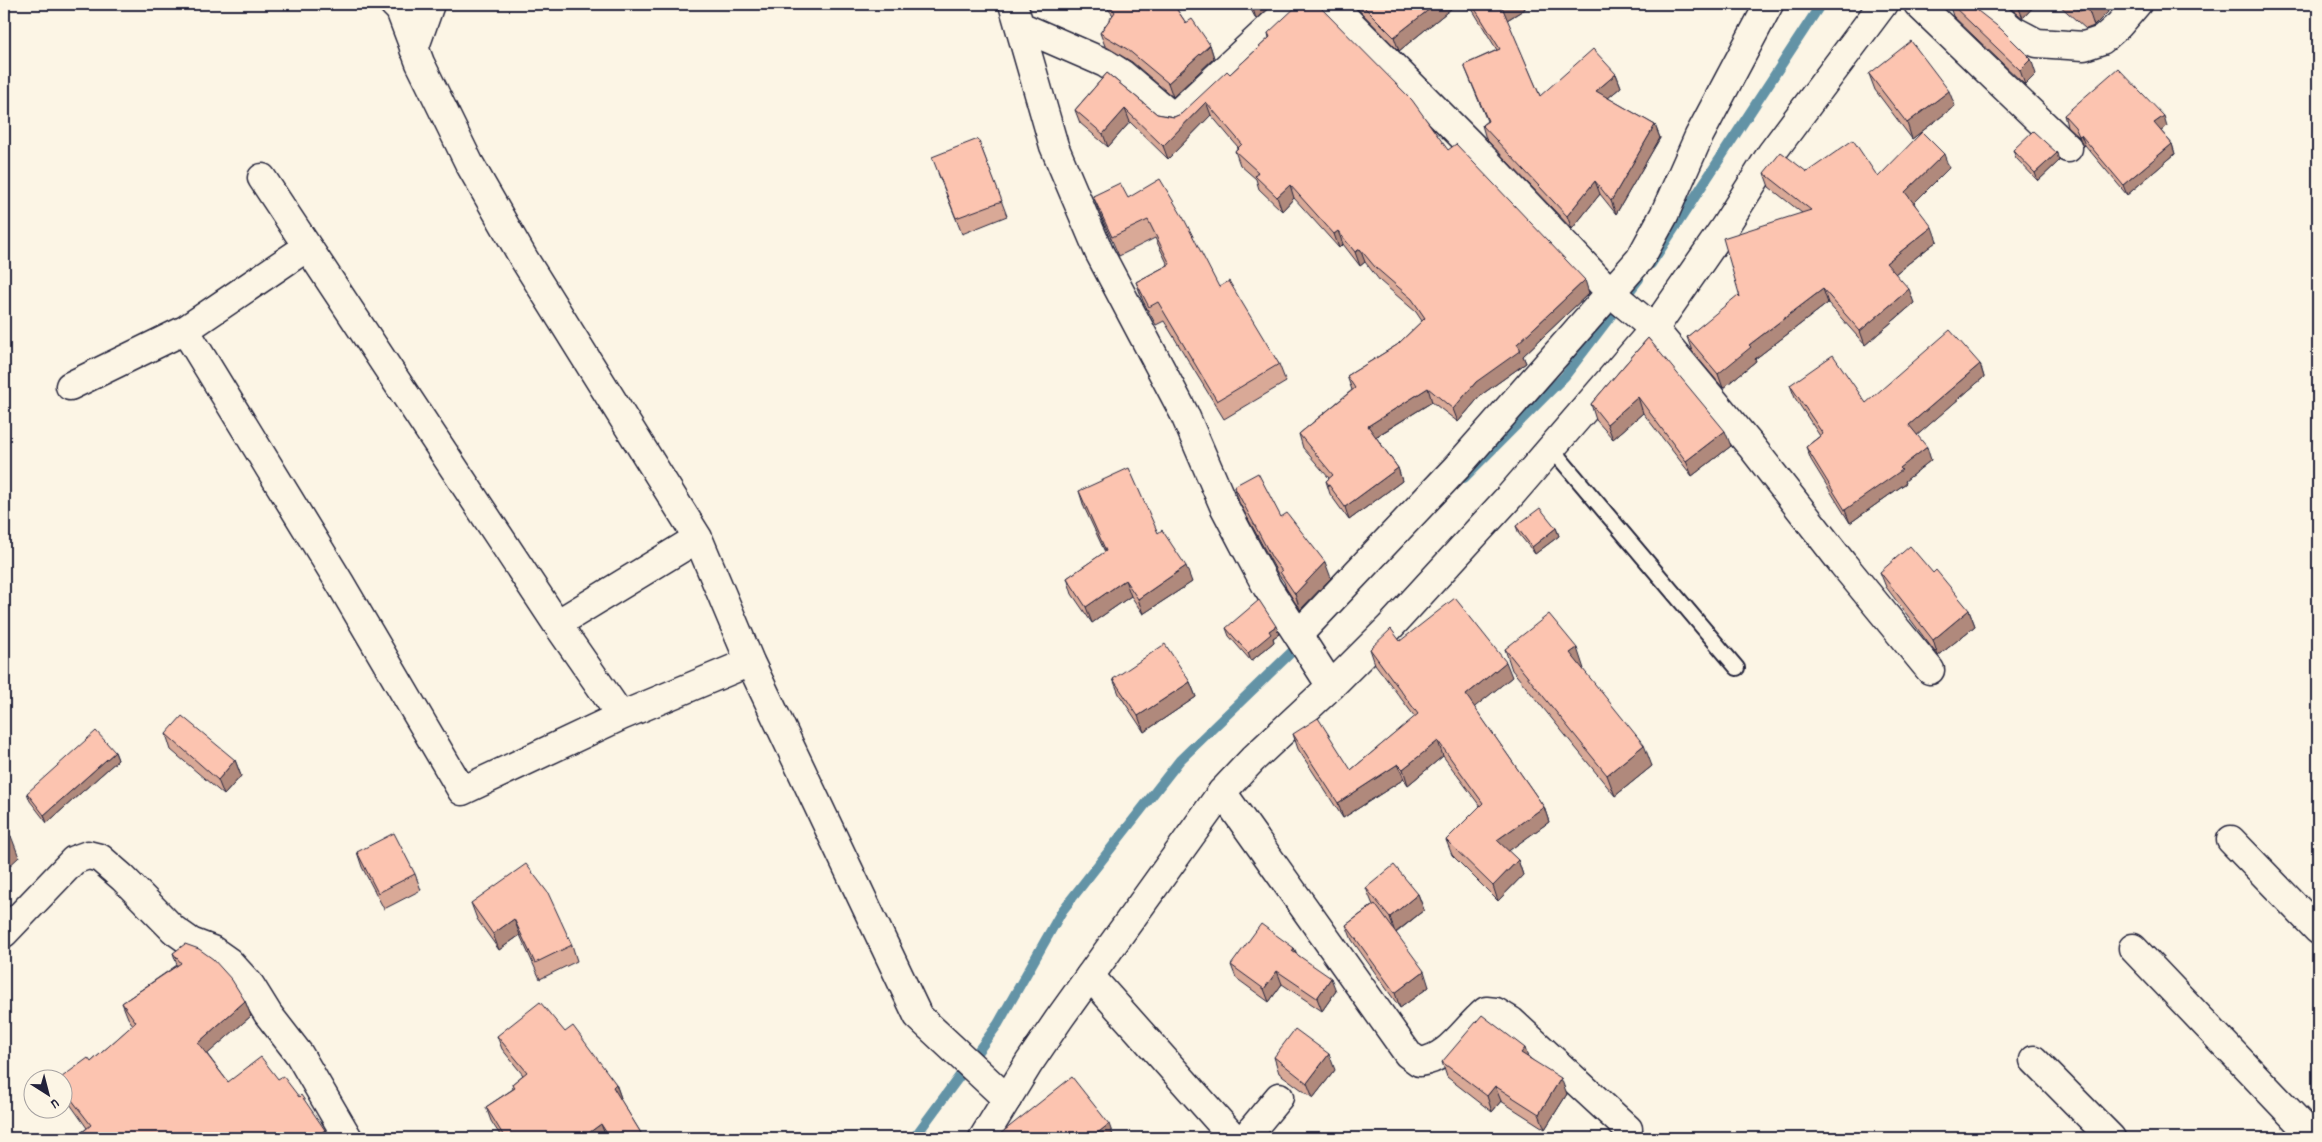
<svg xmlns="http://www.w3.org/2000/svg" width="2322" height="1142" font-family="Dekko,sans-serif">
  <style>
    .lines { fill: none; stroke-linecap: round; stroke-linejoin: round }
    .stream { stroke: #6493a6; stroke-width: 10 }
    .lane-casing { stroke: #22223b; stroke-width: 18 }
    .street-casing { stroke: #22223b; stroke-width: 31 }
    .secondary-casing { stroke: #22223b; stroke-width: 31 }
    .lane { stroke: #fcf5e5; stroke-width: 14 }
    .street { stroke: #fcf5e5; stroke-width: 28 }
    .secondary { stroke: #fcf5e5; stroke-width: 28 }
    .wall { fill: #d9a997; stroke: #22223b }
    .shaded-wall { fill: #b0897b; stroke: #22223b }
    .building { fill: #fcc4b0; stroke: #22223b }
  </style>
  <rect width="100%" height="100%" fill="#fcf5e5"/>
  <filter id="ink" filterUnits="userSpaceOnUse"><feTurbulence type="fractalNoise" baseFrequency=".02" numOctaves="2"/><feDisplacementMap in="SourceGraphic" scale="10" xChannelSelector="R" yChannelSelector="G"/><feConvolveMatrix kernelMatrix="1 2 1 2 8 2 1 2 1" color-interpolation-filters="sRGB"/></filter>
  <g filter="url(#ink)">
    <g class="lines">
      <!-- stream -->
      <path class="stream" d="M1651 264 1821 4
        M1464 478 1565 376 1639 279
        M914 1138 998 1024 1062 911 1180 760 1301 643"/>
      <defs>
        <path id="lane" d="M1551 448 1737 668"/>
        <path id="street" d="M394 4 400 10 420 63 469 163 524 259 698 538 750 662 918 1016 1007 1099
          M1013 4 1054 146 1099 252 1184 413 1224 506 1246 548 1267 587 1331 686
          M1331 4 1471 145 1610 292 1654 329 1751 446 1843 564 1930 670
          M1918 4 2068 148
          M1981 4 2014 31 2037 43 2084 46 2102 40 2119 25 2137 4
          M1020 26 1105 63 1122 74 1167 112 1176 115 1295 4
          M414 49 430 4
          M262 178 557 624 621 716
          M185 330 340 583 462 791 621 716 750 662
          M70 386 185 330 307 247
          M557 624 698 538
          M1298 635 1457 467 1640 259 1664 215 1699 136 1769 4
          M1222 792 1408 1054 1419 1062C1449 1059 1464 1029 1486 1011L1496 1012 1511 1021 1628 1129
          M2231 840 2318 930
          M4 933 74 860 88 855 100 858 123 878 174 930 191 942 212 950 229 962 250 985 268 1014 299 1054 348 1138
          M2133 948 2314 1138
          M1090 976 1234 1138
          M2034 1060 2111 1138
          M1245 1138 1279 1097"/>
        <path id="secondary" d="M983 1138 1029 1063 1059 1019 1222 792 1253 759 1331 686 1390 627 1510 496 1654 329 1724 228 1771 154 1883 4"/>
      </defs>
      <!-- lane casing -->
      <use href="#lane" class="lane-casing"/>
      <!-- street casing -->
      <use href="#street" class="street-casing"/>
      <!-- secondary casing -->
      <use href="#secondary" class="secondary-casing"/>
      <!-- lane -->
      <use href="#lane" class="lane"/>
      <!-- street -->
      <use href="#street" class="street"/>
      <!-- secondary -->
      <use href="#secondary" class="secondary"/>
    </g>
    <!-- wall -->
    <path class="wall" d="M1104 4H1173L1186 23 1210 45 1214 58 1173 97 1132 62 1105 46 1100 33 1113 15Z
      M1248 4H1274L1256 19Z
      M1353 4H1457L1399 51Z
      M1469 4H1523L1525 9 1507 20 1540 96 1616 74 1621 87 1608 98 1655 125 1660 138 1616 214 1600 194 1572 229 1486 139 1482 125 1487 121 1464 65 1497 50Z
      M1949 4H1969L2036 74 2025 85 1953 16Z
      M2005 4H2036L2023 18Z
      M2058 4H2105L2108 12 2094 26 2086 29Z
      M1268 33 1448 150 1589 293 1523 356 1526 363 1481 395 1458 422 1432 402 1376 437 1398 468 1402 481 1349 520 1330 494 1326 481 1329 478 1303 448 1299 434 1352 390 1347 376 1397 345 1422 321 1416 312 1380 281 1365 262 1360 266 1343 244 1339 248 1294 198 1282 211 1259 189 1256 179 1240 165 1235 151 1238 147 1211 115 1168 159 1130 122 1108 147 1080 123 1075 110 1107 73 1157 114 1174 117 1181 114 1230 74 1269 38Z
      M1869 74 1955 106 1912 139 1875 90Z
      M2064 115 2167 126 2161 131 2172 144 2175 154 2127 195 2085 145 2083 147 2079 137 2067 126Z
      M978 139 1007 216 962 234 938 173Z
      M2013 150 2059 161 2038 181 2016 158Z
      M1949 168 1914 203 1937 241 1895 274 1914 303 1865 345 1828 303 1755 359 1756 361 1723 388 1692 351 1687 337 1740 297 1802 213 1769 187 1764 173 1807 172 1878 177Z
      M1093 196 1128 198 1219 287 1279 364 1286 382 1224 419 1164 321 1156 325 1143 301 1136 282 1168 265 1155 238 1119 256 1100 214Z
      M1648 338 1731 446 1692 476 1643 413 1613 439 1596 420 1591 404Z
      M1980 364 1984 377 1917 435 1931 460 1905 481 1906 483 1850 523 1811 460 1806 447 1820 436 1795 398 1790 385 1866 403Z
      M1234 486 1281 517 1331 578 1300 610 1286 588 1284 582 1278 574 1239 502Z
      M1079 491 1192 582 1143 614 1131 596 1092 623 1072 594 1067 578 1105 552 1084 507Z
      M1516 526 1556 528 1559 536 1535 554 1519 534Z
      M1880 572 1969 610 1975 626 1938 656 1886 587Z
      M1226 628 1279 634 1273 638 1274 642 1251 661 1229 636Z
      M1400 641 1512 677 1474 707 1544 807 1549 822 1508 851 1518 860 1523 875 1498 901 1452 855 1446 840 1480 806 1443 756 1408 785 1404 779 1343 818 1298 749 1293 734 1351 770 1415 717 1375 664 1370 649Z
      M1505 649 1584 669 1583 670 1652 766 1615 796 1512 670Z
      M1113 679 1190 682 1196 697 1144 732 1119 694Z
      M166 734 235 760 241 776 224 795 171 750Z
      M115 752 118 760 47 823 30 801 27 793Z
      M357 852 415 874 421 890 384 909 362 867Z
      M1366 888 1418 894 1424 910 1396 933 1429 987 1400 1008 1352 940 1346 925 1373 905Z
      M471 903 572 945 577 961 540 979 520 935 499 950 477 919Z
      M1294 948 1297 954 1336 991 1322 1011 1282 984 1269 1002 1236 978 1231 965Z
      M173 953 245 1001 251 1016 207 1054 228 1082 278 1079 325 1130 328 1138H75L87 1128 63 1094 62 1080 91 1062 133 1025 128 1018 122 1003 177 965Z
      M565 1032 616 1084 621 1098 620 1099 644 1138H607L606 1137 605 1138H502L491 1121 486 1107 513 1089 512 1084 523 1075 502 1049 497 1036Z
      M1274 1057 1335 1070 1313 1098 1279 1073Z
      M1528 1057 1567 1094 1545 1129 1501 1101 1492 1112 1447 1077 1442 1062Z"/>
    <!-- shaded-wall -->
    <path class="shaded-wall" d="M1254 4H1274L1256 19 1252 5Z
      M1436 4H1457L1399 51 1394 37Z
      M1507 4H1523L1525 9 1507 20 1502 7Z
      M2017 4H2036L2023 18Z
      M2092 4H2105L2108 12 2094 26 2088 8Z
      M1210 45 1214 58 1173 97 1168 83Z
      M2031 59 2036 74 2025 85 2020 70Z
      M1616 74 1621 87 1601 104 1596 91Z
      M1949 91 1955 106 1912 139 1907 123Z
      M1206 102 1211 115 1168 159 1163 146Z
      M1125 109 1130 122 1108 147 1103 134Z
      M2164 116 2167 126 2158 134 2154 123Z
      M1655 125 1660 138 1616 214 1611 201Z
      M2081 135 2085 145 2083 147 2079 136Z
      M2172 144 2175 154 2127 195 2123 185Z
      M2057 153 2059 161 2038 181 2035 173Z
      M1944 154 1949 168 1911 206 1905 192Z
      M1595 181 1600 194 1572 229 1567 216Z
      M1290 185 1294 198 1282 211 1277 197Z
      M1932 227 1937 241 1891 277 1886 263Z
      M1338 231 1343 244 1339 248 1334 234Z
      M1360 249 1365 262 1360 266 1355 252Z
      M1585 280 1589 293 1523 356 1526 363 1481 395 1458 422 1453 409 1476 382 1517 344Z
      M1823 289 1828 303 1755 359 1756 361 1723 388 1718 374 1749 345Z
      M1909 289 1914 303 1865 345 1860 331Z
      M1980 364 1984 377 1914 438 1909 425Z
      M1428 388 1432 402 1372 439 1368 426Z
      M1638 397 1643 413 1613 439 1607 424Z
      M1725 431 1731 446 1692 476 1686 461Z
      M1927 447 1931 460 1905 481 1906 483 1850 523 1845 510Z
      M1398 468 1402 481 1349 520 1345 507Z
      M1556 528 1559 536 1535 554 1532 547Z
      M1325 562 1331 578 1300 610 1295 594Z
      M1186 566 1192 582 1143 614 1138 599Z
      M1125 580 1131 596 1092 623 1086 607Z
      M1969 610 1975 626 1938 656 1933 640Z
      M1276 626 1279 634 1273 638 1274 642 1251 661 1248 653 1269 631Z
      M1577 648 1584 669 1577 674 1570 653Z
      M1506 662 1512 677 1471 710 1466 695Z
      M1190 682 1196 697 1144 732 1138 716Z
      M1438 741 1443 756 1408 785 1403 769Z
      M1644 745 1652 766 1615 796 1607 775Z
      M115 752 118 760 47 823 44 815Z
      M235 760 241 776 224 795 218 780Z
      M1398 764 1404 779 1343 818 1338 803Z
      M1544 807 1549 822 1503 855 1497 840Z
      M11 836 19 857 4 871V843Z
      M1518 860 1523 875 1498 901 1493 886Z
      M1418 894 1424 910 1395 933 1390 917Z
      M514 919 520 935 499 950 493 934Z
      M1294 948 1299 961 1292 951Z
      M1277 971 1282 984 1269 1002 1264 989Z
      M1424 971 1429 987 1400 1008 1395 993Z
      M1331 978 1336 991 1322 1011 1317 998Z
      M245 1001 251 1016 203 1058 198 1043Z
      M1525 1048 1530 1064 1521 1053Z
      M1329 1054 1335 1070 1313 1098 1307 1083Z
      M1561 1078 1567 1094 1545 1129 1539 1114Z
      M616 1084 621 1098 618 1100 613 1087Z
      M1495 1086 1501 1101 1492 1112 1487 1096Z
      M601 1124 606 1137 605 1138H582Z
      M1109 1124 1114 1138H1091Z
      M325 1130 328 1138H314Z"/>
    <!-- building -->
    <path class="building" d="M1109 4H1173L1186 23 1192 19 1210 45 1168 83 1127 49 1100 33 1115 12Z
      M1299 4H1317L1412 100 1448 150 1456 144 1585 280 1517 344 1521 350 1476 382 1453 409 1428 388 1368 426 1398 468 1345 507 1326 481 1333 475 1299 434 1355 388 1347 376 1397 345 1425 318 1412 299 1375 267 1360 249 1355 252 1338 231 1334 234 1290 185 1277 197 1255 176 1258 172 1235 151 1242 144 1206 102 1163 146 1125 109 1103 134 1075 110 1107 73 1157 114 1174 117 1181 114 1227 71 1230 74 1270 37 1268 33Z
      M1361 4H1436L1394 37Z
      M1472 4H1507L1502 7 1540 96 1593 49 1616 74 1596 91 1655 125 1611 201 1595 181 1567 216 1482 125 1488 121 1464 65 1500 49Z
      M1951 4H1969L2001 29 2031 59 2020 70Z
      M2072 4H2092L2088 8 2080 11Z
      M1911 41 1949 91 1907 123 1869 74Z
      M2118 68 2164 116 2154 123 2172 144 2123 185 2081 135 2079 136 2075 127 2064 115Z
      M2033 131 2057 153 2035 173 2013 150Z
      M1922 132 1944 154 1905 192 1932 227 1886 263 1909 289 1860 331 1823 289 1749 345 1751 347 1718 374 1687 337 1738 295 1740 297 1723 238 1811 210 1764 173 1781 152 1807 172 1853 140 1878 177Z
      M978 139 1002 201 956 218 932 157Z
      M1160 179 1184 219 1219 287 1229 281 1279 364 1217 401 1158 302 1149 307 1136 282 1170 264 1148 220 1112 237 1093 196 1120 183 1128 198Z
      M1950 330 1980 364 1909 425 1927 447 1900 468 1902 470 1845 510 1806 447 1823 434 1790 385 1833 355 1866 403Z
      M1648 338 1725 431 1686 461 1638 397 1607 424 1591 404Z
      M1129 468 1158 533 1162 530 1186 566 1138 599 1125 580 1086 607 1067 578 1106 551 1079 491Z
      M1258 473 1281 517 1287 513 1325 562 1295 594 1280 572 1282 571 1272 558 1234 486Z
      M1540 508 1556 528 1532 547 1516 526Z
      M1910 546 1933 573 1936 570 1969 610 1933 640 1880 572Z
      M1455 598 1506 662 1466 695 1544 807 1497 840 1518 860 1493 886 1446 840 1483 803 1438 741 1403 769 1398 764 1338 803 1293 734 1318 718 1351 770 1418 714 1370 649 1391 629 1400 641Z
      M1259 600 1276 626 1269 631 1271 634 1248 653 1226 628Z
      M1549 614 1577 648 1570 653 1644 745 1607 775 1505 649Z
      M1165 644 1190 682 1138 716 1113 679Z
      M182 716 235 760 218 780 166 734Z
      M96 731 115 752 44 815 27 793Z
      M4 829 11 836 4 843Z
      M394 833 415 874 378 893 357 852Z
      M526 864 548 893 572 945 535 963 514 919 493 934 471 903Z
      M1394 865 1418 894 1390 917 1366 888Z
      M1375 904 1424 971 1395 993 1346 925Z
      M1261 924 1294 948 1292 951 1331 978 1317 998 1277 971 1264 989 1231 965Z
      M185 944 199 949 213 959 232 980 245 1001 198 1043 228 1082 261 1057 278 1079 283 1076 299 1097 301 1095 325 1130 314 1138H75L91 1125 62 1087V1080H58L88 1058 91 1062 136 1022 122 1003 181 963 173 953Z
      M540 1002 565 1032 573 1026 616 1084 613 1087 644 1138H610L601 1124 582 1138H505L486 1107 515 1088 512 1084 527 1072 497 1036Z
      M1482 1015 1525 1048 1521 1053 1561 1078 1539 1114 1495 1086 1487 1096 1442 1062Z
      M1295 1029 1329 1054 1307 1083 1274 1057Z
      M1072 1077 1109 1124 1091 1138H995Z
      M1627 1134 1631 1138H1622Z"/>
  </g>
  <!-- margin -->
  <rect width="2322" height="1142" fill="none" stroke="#fcf5e5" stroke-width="20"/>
  <rect x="10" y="10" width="2302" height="1122" fill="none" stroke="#22223b" stroke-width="2" filter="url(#ink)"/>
  <!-- north arrow -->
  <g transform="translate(48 1094) rotate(144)"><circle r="24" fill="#fcf5e5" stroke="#a5a1a1"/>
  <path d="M0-4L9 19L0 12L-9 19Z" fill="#22223b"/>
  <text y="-8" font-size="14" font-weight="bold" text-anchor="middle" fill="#22223b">U</text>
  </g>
</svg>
